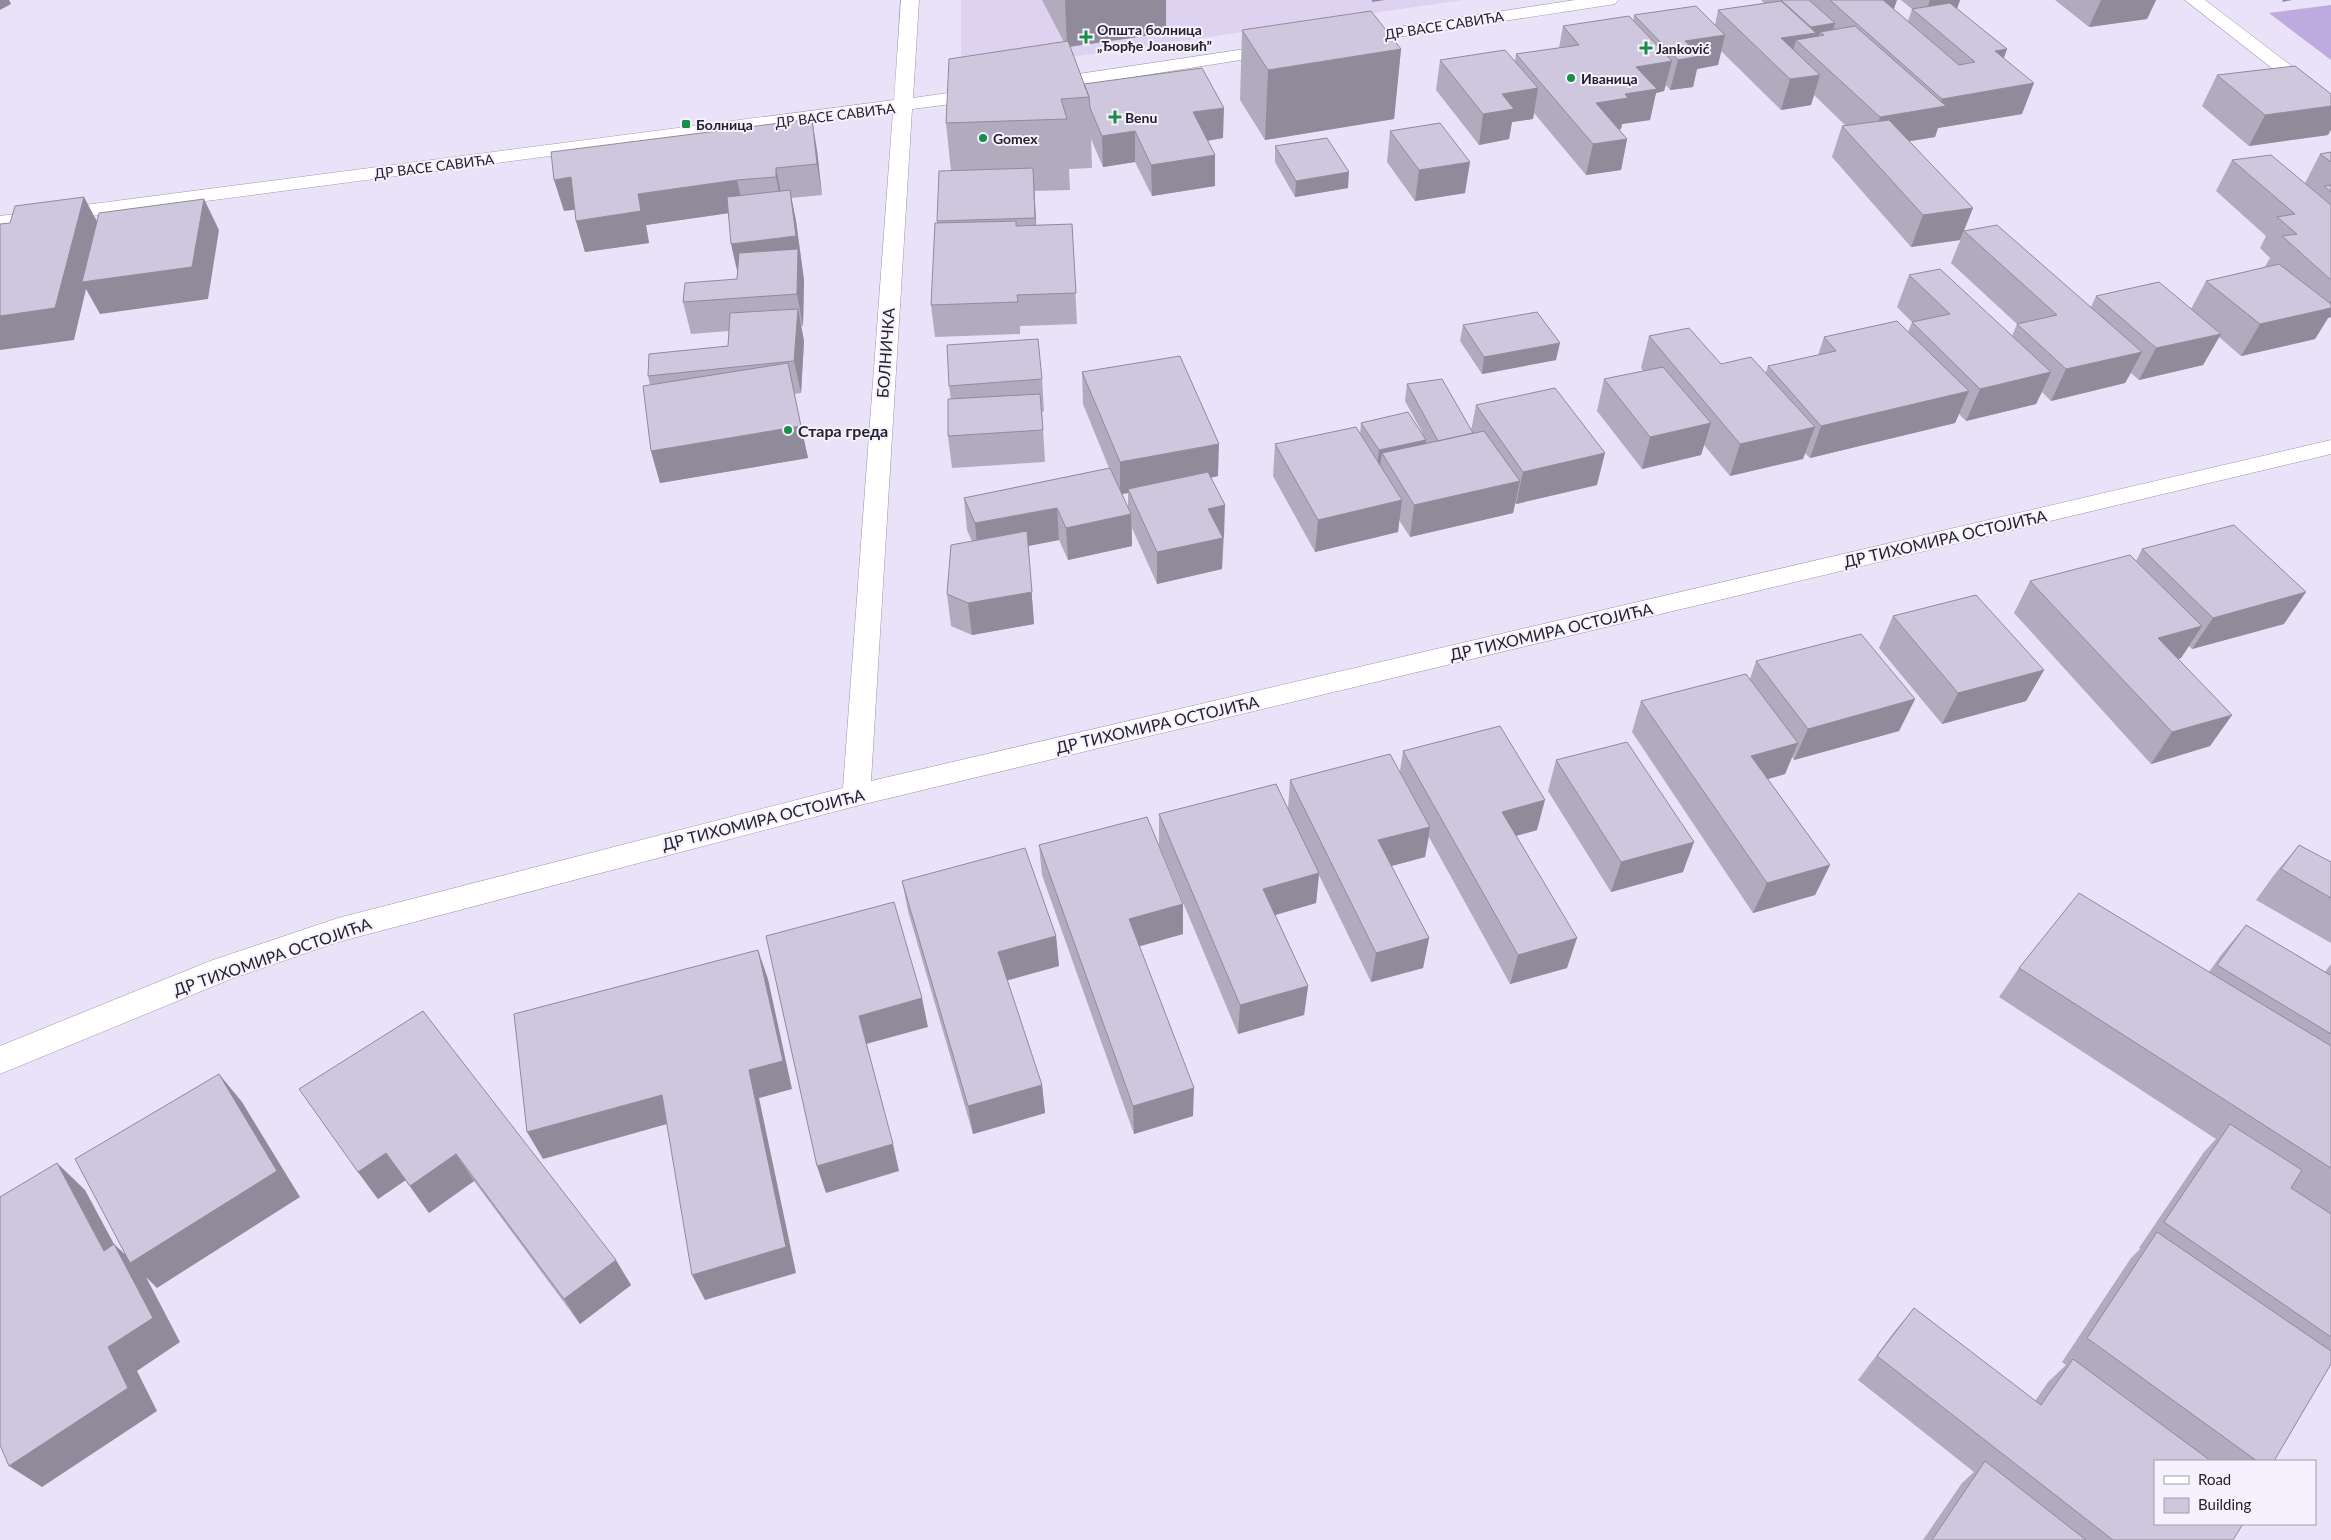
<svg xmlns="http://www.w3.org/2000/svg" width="2331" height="1540" font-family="Lato,sans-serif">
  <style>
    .built { fill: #ddd3f1 }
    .green { fill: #bdaadf }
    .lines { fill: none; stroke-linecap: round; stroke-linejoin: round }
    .minor-casing { stroke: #9c95aa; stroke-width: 1 }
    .minor { fill: #fff; fill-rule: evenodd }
    .wall { fill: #b1abbe; fill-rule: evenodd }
    .shaded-wall { fill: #908b9b }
    .building { fill: #cec7dd; stroke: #908b9b }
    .poi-dot { fill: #1a8d47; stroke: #f5f1fe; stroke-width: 2 }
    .labels { text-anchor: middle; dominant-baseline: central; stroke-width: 4; stroke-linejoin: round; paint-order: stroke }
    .far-street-label { font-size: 14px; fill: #25222b; stroke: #f5f1fe }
    .far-poi-label { font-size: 14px; font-weight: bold; fill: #25222b; stroke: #f5f1fe; text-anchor: start }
    .street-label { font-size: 16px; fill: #25222b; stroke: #f5f1fe }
    .poi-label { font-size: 16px; font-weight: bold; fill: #25222b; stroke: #f5f1fe; text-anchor: start }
  </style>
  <rect width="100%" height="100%" fill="#e9e2f8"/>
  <!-- built -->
  <path class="built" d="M961 0H1463L961 73Z"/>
  <!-- green -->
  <path class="green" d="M2331 5V60L2269 13Z"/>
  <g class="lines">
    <defs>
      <path id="minor" d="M901 0H919L913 98 983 88 990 90 992 94 990 98 983 100 912 109 871 781 2331 440V454L856 806 338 942 231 979 0 1074V1046L210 961 338 918 843 788 893 111 0 228V216L894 100Z
        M1575 0H1618L1615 4 1609 5 1352 44 1346 43 1343 39 1346 35 1352 34Z
        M2185 0H2205L2331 96V111L2324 109Z
        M1279 44 1285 45 1288 49 1285 53 1045 91 1039 89 1036 85 1039 81 1045 79Z"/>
    </defs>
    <!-- minor casing -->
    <use href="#minor" class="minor-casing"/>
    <!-- minor -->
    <use href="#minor" class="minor"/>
  </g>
  <!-- wall -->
  <path class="wall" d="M1042 0H1166V33L1070 47 1084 84 1223 138 1208 141 1215 186 1152 196 1135 162 1103 167 1091 139 1092 168 1069 169 1070 190 1034 191 1036 225 1072 224 1077 324 1020 326V334L935 337 931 305 937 221 951 171 946 123 1064 42Z
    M1761 0H1897L1894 9 1908 21 1912 9 1901 0H1960L1957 9 2007 49 2004 58 2022 114 1938 128 1935 137 1909 141 1973 208 1960 240 1911 247 1832 157 1842 126H1846L1814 95 1811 105 1781 110 1721 51 1718 65 1697 69 1693 87 1670 90 1666 85 1664 91 1656 93 1650 120 1622 124 1621 129H1619L1627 139 1621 170 1586 175 1534 113 1533 119 1512 122 1509 139 1479 145 1436 90 1440 60 1515 61 1516 54 1559 48 1563 26 1633 21 1634 15 1715 25 1718 10 1764 3Z
    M2055 0H2156L2147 19 2089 27Z
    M1242 30 1401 49 1394 119 1265 140 1240 100Z
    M2217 75 2328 135 2249 146 2202 106Z
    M1390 131 1465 193 1415 201 1387 162Z
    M1275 146 1348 188 1295 197 1275 162Z
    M817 150 822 195 791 198 796 221 804 280 803 326H801L804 341 801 393 794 394 808 458 660 483 651 451 650 385 648 376 728 346 729 331 691 334 683 302 737 279 738 273 728 213 646 225 649 243 585 252 576 221 575 209 564 211Z
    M2331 152V317L2328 318 2315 339 2241 356 2219 337 2203 365 2139 380 2131 373 2125 383 2051 401 2042 392 2036 404 1966 421 1959 414 1955 423 1810 458 1805 453 1803 459 1730 476 1704 445 1701 455 1642 469 1597 411 1604 379 1643 371 1641 368 1649 336 1721 364 1766 372 1768 366 1818 355 1824 337 1908 332 1912 322 1897 307 1909 275 2012 336 2017 324 1951 263 1964 231 2091 307 2096 296 2191 309 2206 281 2264 268 2270 258 2260 248 2266 236 2216 191 2232 160 2305 183 2320 154Z
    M1463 325 1556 360 1482 374 1460 341Z
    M1082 372 1218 476 1211 478 1224 537 1222 569 1157 584 1132 528V546L1068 560 1059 540 1028 546 1034 624 972 635 951 626 947 594 972 541 967 530 964 498 1109 468 1083 404ZM1128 493V507L1122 494Z
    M1042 379 1044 411 1042 412 1045 462 952 468 948 436 951 399 949 386Z
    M1407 384 1471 431 1476 405 1597 485 1516 504 1515 503 1513 513 1410 537 1399 520 1398 532 1315 552 1273 476 1275 444 1360 434 1361 423 1423 434 1405 401Z
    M2142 549 2284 624 2192 649 2189 646 2181 658 2178 659 2232 715 2210 746 2151 764 2014 613 2030 581 2136 561Z
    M1893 616 2044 670 2026 701 1942 724 1879 648Z
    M1756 661 1915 699 1899 731 1794 760 1792 757 1785 774 1768 779 1830 865 1815 895 1753 913 1632 732 1641 701 1750 679Z
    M1403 751 1537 830 1516 836 1567 968 1510 984 1429 837 1425 857 1391 866 1429 938 1423 968 1371 982 1319 875 1316 903 1275 915 1308 986 1304 1015 1238 1034 1159 845V814L1288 809 1290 780 1400 771Z
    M1556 760 1683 872 1611 892 1548 791Z
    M1039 845 1183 904V934L1139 946 1193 1116 1134 1134 1042 875Z
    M2299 845 2331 862V943L2256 900 2274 875Z
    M902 881 1056 936 1059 966 1007 980 1042 1085 1045 1113 973 1134 908 911Z
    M2246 925 2325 972 2331 964V1364L2274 1461H2155L2233 1540H1923L1962 1483 1974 1472 1858 1380 1894 1332 1914 1308 2035 1401 2048 1382 2066 1365 2062 1362 2131 1258 2140 1249 2139 1248 2204 1152 2216 1139 1999 997 2019 968 2209 972 2221 955Z
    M423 1011 631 1285 580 1324 474 1181 429 1213 405 1180 378 1199 358 1172Z"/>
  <!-- shaded-wall -->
  <path class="shaded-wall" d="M0 0H9L11 4 0 10Z
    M1065 0H1166V33L1067 47Z
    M1372 0H1385L1372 2Z
    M1862 0H1897L1893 11Z
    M1930 0H1960L1955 14 1924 19Z
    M2101 0H2156L2147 19 2089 27Z
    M2283 0H2292L2282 2Z
    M1835 23 1830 38 1824 35 1820 32 1818 40H1796L1789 66 1781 38 1811 27Z
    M1725 35 1718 65 1697 69 1693 87 1670 90 1678 60 1685 41Z
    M1401 49 1394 119 1265 140 1268 70Z
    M2007 49 1995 80V51Z
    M1672 61 1664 91 1656 93 1650 120 1622 124 1621 129 1590 133 1596 103 1636 67Z
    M1820 75 1811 105 1781 110 1790 79Z
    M2034 83 2022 114 1938 128 1935 137 1869 148 1880 117 1938 107 1942 99Z
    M1538 88 1533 119 1512 122 1509 139 1479 145 1483 114 1502 94Z
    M2331 106V130L2328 135 2249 146 2265 115Z
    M1224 108 1223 138 1192 143 1193 112Z
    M812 119 817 150 822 195 817 164Z
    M1135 131V162L1103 167 1102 136Z
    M1627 139 1621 170 1586 175 1593 144Z
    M1215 155V186L1152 196 1151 165Z
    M1470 162 1465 193 1415 201 1419 170Z
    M776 168 782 199V208L776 177Z
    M1033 168 1035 200 1037 249 1035 218Z
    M1349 172 1348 188 1295 197 1296 181Z
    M571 177 580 209 564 211 554 180Z
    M737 180 744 211 646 225 649 243 585 252 576 221 638 194Z
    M790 190 796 221 804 280 803 326 797 294 738 275 731 244Z
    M84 197 101 229 204 199 219 230 208 299 100 314 86 289 74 340 0 350V316Z
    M1973 208 1960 240 1911 247 1923 215Z
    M2331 301V317L2328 318 2315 339 2241 356 2260 324 2326 309Z
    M798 309 804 341 801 393 794 361Z
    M2221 334 2203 365 2139 380 2156 348Z
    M1560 343 1556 360 1482 374 1484 357Z
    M2142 352 2125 383 2051 401 2066 369Z
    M2051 372 2036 404 1966 421 1980 389Z
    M1969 391 1955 423 1810 458 1821 426Z
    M1711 423 1701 455 1642 469 1650 437Z
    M801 426 808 458 660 483 651 451Z
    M1815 427 1803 459 1730 476 1740 444Z
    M1426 440 1424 456 1382 453 1380 466 1377 467 1379 450Z
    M1219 444 1218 476 1129 493 1128 489V493L1120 494V462Z
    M1605 453 1597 485 1516 504 1523 472Z
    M1520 481 1513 513 1410 537 1414 505Z
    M1402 500 1398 532 1315 552 1318 520Z
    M1225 505 1224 537 1208 541V509Z
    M1057 508 1059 540 1028 546 1034 624 972 635 968 603 978 555 975 523Z
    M1131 514 1132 546 1068 560 1066 528Z
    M1223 538 1222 569 1157 584V552Z
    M2306 592 2284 624 2192 649 2213 618Z
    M2202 626 2181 658 2138 670 2158 638Z
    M2044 670 2026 701 1942 724 1958 693Z
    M1915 699 1899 731 1794 760 1808 729Z
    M2232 715 2210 746 2151 764 2172 732Z
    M1798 743 1785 774 1739 787 1751 756Z
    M1545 800 1537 830 1494 842 1502 812Z
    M1430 827 1425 857 1373 871 1378 840Z
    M1694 842 1683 872 1611 892 1621 862Z
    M1830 865 1815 895 1753 913 1767 883Z
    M1319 873 1316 903 1261 919 1263 889Z
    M1183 904V934L1130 949 1129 919Z
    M1056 936 1059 966 1002 982 998 952Z
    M1429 938 1423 968 1371 982 1376 953Z
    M1577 938 1567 968 1510 984 1518 955Z
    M758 950 768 979 792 1089 759 1098 796 1273 705 1300 692 1275 749 1070Z
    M1308 986 1304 1015 1238 1034 1240 1005Z
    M922 998 928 1027 866 1044 859 1016Z
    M219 1074 242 1102 300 1197 157 1288 146 1277 180 1342 137 1371 157 1411 42 1487 9 1466 108 1347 104 1251 57 1163 85 1190 114 1244 132 1261Z
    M1042 1085 1045 1113 973 1134 968 1106Z
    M1194 1088 1193 1116 1134 1134 1133 1106Z
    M662 1095 674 1122 543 1159 527 1132Z
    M893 1144 899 1171 826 1193 817 1166Z
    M386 1153 406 1180 378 1199 358 1172Z
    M456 1154 474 1181 429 1213 410 1186Z
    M616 1260 631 1285 580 1324 564 1299Z"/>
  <!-- building -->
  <path class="building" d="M1781 0H1809L1835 23 1811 27Z
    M1830 0H1883L1959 65 1975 62 1912 9 1950 3 2007 49 1995 51 2034 83 1942 99Z
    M1781 1 1816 33 1781 38 1820 75 1790 79 1718 10Z
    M1696 6 1725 35 1685 41 1700 56 1678 60 1634 15Z
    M1371 11 1401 49 1268 70 1242 30Z
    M1629 16 1672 61 1636 67 1657 89 1625 94 1628 98 1596 103 1627 139 1593 144 1516 54 1579 45 1563 26Z
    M1855 26 1946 106 1880 117 1796 40 1824 35 1820 32Z
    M1068 41 1089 97 1061 99 1067 119 946 123 949 59Z
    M1505 50 1538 88 1502 94 1514 109 1483 114 1440 60Z
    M2295 66 2331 94V106L2265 115 2217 75Z
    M1202 68 1224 108 1193 112 1215 155 1151 165 1135 131 1102 136 1090 108 1089 97 1084 84Z
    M812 119 817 164 776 168V177L737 180 638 194 641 211 576 221 571 177 554 180 551 152Z
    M1889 120 1973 208 1923 215 1842 126Z
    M1440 123 1470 162 1419 170 1390 131Z
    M1327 138 1349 172 1296 181 1275 146Z
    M2331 152V162L2320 154Z
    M2271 155 2331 205V280L2282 236 2297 234 2277 217 2295 214 2232 160Z
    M1033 168 1035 218 937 221 939 171Z
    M2331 185V192L2324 186Z
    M790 190 796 236 731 244 727 197Z
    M84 197 55 308 0 316V224L10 223 15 206Z
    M204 199 192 267 82 282 99 213Z
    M1016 221V226L1072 224 1076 293 1017 295 1018 302 931 305 935 223Z
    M1997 225 2142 352 2066 369 2017 324 2057 315 1964 231Z
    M798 249 797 294 683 302 685 283 737 279 739 253Z
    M2279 264 2331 304V308L2260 324 2206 281Z
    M1940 269 2051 372 1980 389 1912 322 1950 314 1909 275Z
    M2159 282 2221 334 2156 348 2096 296Z
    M798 309 794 361 648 376 649 354 728 346 730 313Z
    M1537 312 1560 343 1484 357 1463 325Z
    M1897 321 1969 391 1821 426 1768 366 1836 351 1824 337Z
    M1689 328 1721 364 1751 357 1815 427 1740 444 1649 336Z
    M1038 339 1042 379 949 386 947 345Z
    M1180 356 1219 444 1120 462 1082 372Z
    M788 363 801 426 651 451 643 386Z
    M1663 367 1711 423 1650 437 1604 379Z
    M1442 379 1473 433 1438 441 1407 384Z
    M1555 388 1605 453 1523 472 1476 405Z
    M1040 394 1043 430 948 436V399Z
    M1408 412 1426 440 1379 450 1361 423Z
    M1356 427 1402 500 1318 520 1275 444Z
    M1484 431 1520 481 1414 505 1382 453Z
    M1110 468 1131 514 1066 528 1057 508 975 523 964 498Z
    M1208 472 1225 505 1208 509 1223 538 1157 552 1128 489Z
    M2234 525 2306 592 2213 618 2142 549Z
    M1027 531 1032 592 968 603 947 594 951 545Z
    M2130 555 2202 626 2158 638 2232 715 2172 732 2030 581Z
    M1976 595 2044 670 1958 693 1893 616Z
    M1861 634 1915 699 1808 729 1756 661Z
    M1746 674 1798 743 1751 756 1830 865 1767 883 1641 701Z
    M1500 726 1545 800 1502 812 1577 938 1518 955 1403 751Z
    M1627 742 1694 842 1621 862 1556 760Z
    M1390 754 1430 827 1378 840 1429 938 1376 953 1290 780Z
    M1276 784 1319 873 1263 889 1308 986 1240 1005 1159 814Z
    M1147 817 1183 904 1129 919 1194 1088 1133 1106 1039 845Z
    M2299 845 2331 862V898L2281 869Z
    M1025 848 1056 936 998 952 1042 1085 968 1106 902 881Z
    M2079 893 2331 1046V1168L2019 968Z
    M894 902 922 998 859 1016 893 1144 817 1166 766 936Z
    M2246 925 2330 975 2331 974V1034L2217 965Z
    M758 950 783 1061 749 1070 786 1247 692 1275 662 1095 527 1132 514 1014Z
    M423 1011 616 1260 564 1299 456 1154 410 1186 386 1153 358 1172 299 1089Z
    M219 1074 277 1171 130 1263 75 1159Z
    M2230 1124 2302 1170 2291 1188 2331 1214V1337L2164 1222Z
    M57 1163 104 1251 114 1244 153 1318 108 1347 128 1388 9 1466 0 1445V1197Z
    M2157 1232 2331 1351V1364L2274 1461H2257L2087 1338Z
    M1914 1308 2041 1405 2073 1359 2211 1461H2155V1524H2243L2233 1540H2113L1877 1356Z
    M1985 1461 2086 1540H1932Z"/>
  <!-- markers -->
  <g class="poi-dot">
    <path d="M1083.5 29.5h5v5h5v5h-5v5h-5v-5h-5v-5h5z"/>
    <path d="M1643.5 40.5h5v5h5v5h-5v5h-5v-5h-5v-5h5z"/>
    <circle cx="1571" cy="78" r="5"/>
    <path d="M1112.5 109.5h5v5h5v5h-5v5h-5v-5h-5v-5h5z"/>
    <rect x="681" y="119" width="10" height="10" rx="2.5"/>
    <circle cx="983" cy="138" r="5"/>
    <circle cx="788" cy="430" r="5"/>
  </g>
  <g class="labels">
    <!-- far-street labels -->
    <g class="far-street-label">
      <text transform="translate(1444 25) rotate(-9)">ДР ВАСЕ САВИЋА</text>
      <text transform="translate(835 115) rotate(-7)">ДР ВАСЕ САВИЋА</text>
      <text transform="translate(434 166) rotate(-7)">ДР ВАСЕ САВИЋА</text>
    </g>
    <!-- far-poi labels -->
    <g class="far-poi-label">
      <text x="1097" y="29">Општа болница<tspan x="1097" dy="16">„Ђорђе Јоановић”</tspan></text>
      <text x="1656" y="48">Janković</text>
      <text x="1581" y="78">Иваница</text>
      <text x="1125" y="117">Benu</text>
      <text x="696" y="124">Болница</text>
      <text x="993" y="138">Gomex</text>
    </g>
    <!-- street labels -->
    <g class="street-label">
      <text transform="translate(885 353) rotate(-86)">БОЛНИЧКА</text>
      <text transform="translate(1945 538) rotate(-13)">ДР ТИХОМИРА ОСТОЈИЋА</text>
      <text transform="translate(1551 631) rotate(-13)">ДР ТИХОМИРА ОСТОЈИЋА</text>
      <text transform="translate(1157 724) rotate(-13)">ДР ТИХОМИРА ОСТОЈИЋА</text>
      <text transform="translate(763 819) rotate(-14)">ДР ТИХОМИРА ОСТОЈИЋА</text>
      <text transform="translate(272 956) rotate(-19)">ДР ТИХОМИРА ОСТОЈИЋА</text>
    </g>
    <!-- poi labels -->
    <g class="poi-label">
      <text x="798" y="430">Стара греда</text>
    </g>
  </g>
  <!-- legend -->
  <rect x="2154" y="1460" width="162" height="65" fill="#f5f1fe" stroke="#a29eaa"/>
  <rect x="2164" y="1476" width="25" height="8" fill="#ffffff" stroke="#a29eaa"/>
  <text x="2198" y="1485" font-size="15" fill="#25222b">Road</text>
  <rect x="2164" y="1498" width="25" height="15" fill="#cec7dd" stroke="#a29eaa"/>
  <text x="2198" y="1510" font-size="15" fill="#25222b">Building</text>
</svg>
